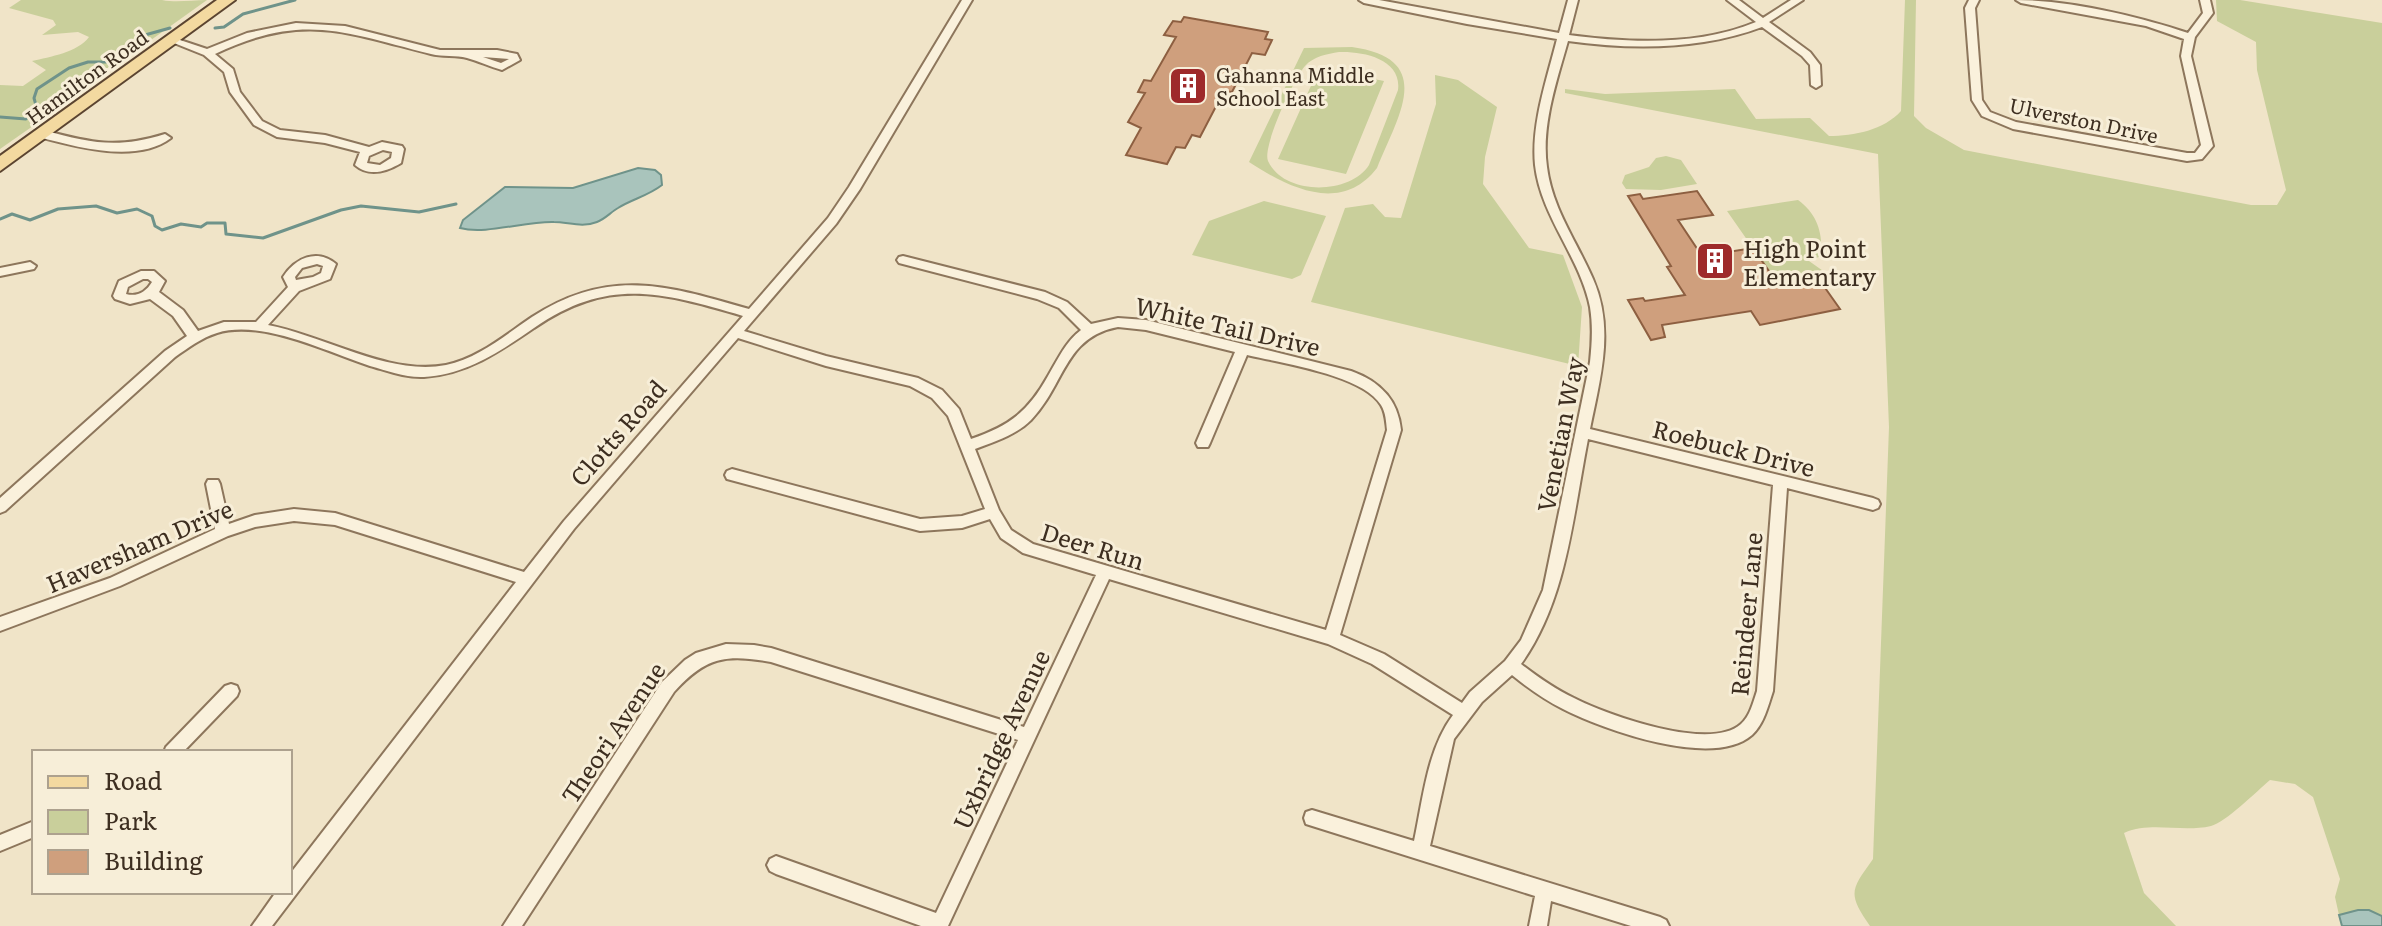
<svg xmlns="http://www.w3.org/2000/svg" width="2382" height="926" font-family="Literata,serif">
  <style>
    .green { fill: #c9cf9b; fill-rule: evenodd }
    .water { fill: #a9c4bc; stroke: #6f938a; stroke-width: 2 }
    .lines { fill: none; stroke-linecap: round; stroke-linejoin: round }
    .stream { stroke: #6f938a; stroke-width: 3 }
    .building { fill: #cf9f7d; stroke: #8d5f41; stroke-width: 2 }
    .minor-casing { stroke: #8d765c; stroke-width: 4 }
    .primary-casing { stroke: #5b4430; stroke-width: 4 }
    .minor { fill: #faf1dc; fill-rule: evenodd }
    .primary { fill: #f3d9a0; fill-rule: evenodd }
    .labels { text-anchor: middle; dominant-baseline: central; stroke-width: 6; stroke-linejoin: round; paint-order: stroke }
    .far-poi-label { font-size: 20px; fill: #3d2e20; stroke: #f7eed8; text-anchor: start }
    .far-street-label { font-size: 20px; fill: #3d2e20; stroke: #f7eed8 }
    .poi-label { font-size: 24px; fill: #3d2e20; stroke: #f7eed8; text-anchor: start }
    .street-label { font-size: 24px; fill: #3d2e20; stroke: #f7eed8 }
  </style>
  <rect width="100%" height="100%" fill="#f0e4c8"/>
  <!-- green -->
  <path class="green" d="M21 0H162C177 3 191 0 207 0L116 65 79 79 54 99 52 109 43 119 0 149V85L23 86 46 70 32 61C50 57 78 52 89 37L78 32 42 35 56 25 53 20 9 8Z
    M1905 0H1916L1914 116 1926 128 1964 150 2251 205H2277L2286 190 2257 70 2256 42 2217 21 2216 0H2240L2382 23V916L2369 910 2339 915 2335 897 2340 879 2313 797 2295 784 2270 780C2257 791 2225 823 2211 826 2181 833 2152 821 2124 833L2144 893 2176 926H1870C1847 893 1851 890 1873 859L1889 427 1878 154 1565 93V89L1605 94 1735 89 1756 119 1810 118 1829 136C1854 136 1884 130 1901 111Z
    M1352 47C1437 59 1398 116 1377 168 1341 215 1287 187 1249 162L1304 48ZM1339 52C1363 51 1402 59 1398 90L1369 165C1350 195 1284 196 1268 161 1262 147 1294 78 1305 66 1314 56 1327 54 1339 52Z
    M1319 68 1384 81 1346 174 1278 159Z
    M1435 75 1458 80 1497 107 1485 157 1483 184 1529 248 1563 255 1582 307 1578 366 1311 302 1345 208 1373 204 1385 217 1401 218 1436 104Z
    M1666 156 1681 160 1697 184 1661 190 1626 189 1622 183 1625 175 1649 167 1656 158Z
    M1798 200C1817 214 1823 232 1821 256L1809 261 1826 273 1819 279 1823 285 1780 287 1727 211Z
    M1264 201 1326 216 1301 275 1292 279 1192 255 1209 221Z"/>
  <!-- water -->
  <path class="water" d="M638 168 655 170 661 175 662 185C648 196 632 199 618 208 611 212 605 219 597 222 582 228 568 222 554 222 525 221 486 235 460 228L463 220 505 187 573 188Z
    M2358 910H2369L2382 916V926H2342L2339 915Z"/>
  <g class="lines">
    <!-- stream -->
    <path class="stream" d="M215 28 224 27 243 14 295 0
      M0 117 26 119 37 109 34 98 37 89 69 68 88 62H117L140 46 145 35 170 28
      M0 219 12 214 30 220 58 209 96 206 117 213 137 209 152 216 155 226 162 230 181 224 201 227 207 223H225L226 234 263 238 341 210 361 206 419 212 456 204"/>
  </g>
  <!-- building -->
  <path class="building" d="M1184 17 1268 32 1265 39 1272 40 1265 55 1252 53 1232 92 1224 91 1200 137 1192 135 1185 148 1176 147 1167 164 1126 155 1141 128 1128 122 1145 93 1138 92 1144 80 1151 81 1176 37 1164 35 1173 21 1181 22Z
    M1697 191 1713 215 1678 220 1702 256 1753 248 1780 287 1823 285 1840 309 1760 325 1751 311 1662 325 1665 337 1651 340 1628 300 1643 298 1645 301 1685 295 1667 267 1671 266 1628 196 1640 194 1643 199Z"/>
  <g class="lines">
    <defs>
      <path id="minor" d="M962 0H972L860 189 836 224 744 331 826 356 918 378 942 390 959 409 971 439C1009 426 1028 412 1048 376 1058 359 1066 341 1081 330L1059 308 1037 299 899 263 897 260 899 257 903 256 1045 292 1067 302 1091 324 1118 318 1146 320 1351 371C1379 381 1398 399 1401 430L1340 635 1384 654 1462 703 1470 692 1505 661 1521 640 1543 590 1590 362C1592 343 1593 326 1590 307 1580 257 1541 217 1535 165 1531 124 1547 79 1557 39L1467 24 1364 3 1359 0H1379L1559 33 1568 0H1578L1569 35C1629 43 1699 46 1756 22L1727 0H1739L1763 18 1791 0H1803L1769 22 1810 52 1820 65 1821 85 1816 88 1811 85 1810 65 1802 56 1762 27C1701 50 1632 50 1568 41 1557 80 1541 126 1547 167 1552 208 1577 242 1593 279 1615 329 1600 379 1590 429L1873 498 1878 500 1880 504 1878 508 1873 510 1787 488 1773 691C1768 706 1764 724 1752 735 1713 769 1604 730 1563 709 1545 700 1528 688 1512 675L1482 702 1454 739 1430 846 1660 917 1666 920 1669 926H1631L1551 901 1547 926H1529L1535 896 1306 824 1304 818 1306 812 1312 810 1414 841C1423 799 1427 750 1453 715L1372 664 1328 644 1109 579 948 926H921L776 874 770 871 767 865 770 859 776 856 936 913 1018 740 771 662C725 654 706 657 674 692L522 926H503L662 682 685 660 696 653 726 644 754 645 771 648 1024 727 1096 575 1023 553 1001 538 990 519 962 528 920 531 727 479 725 475 727 471 732 469 920 519 962 516 985 509 948 416 932 398 910 386 826 366 738 338 574 529 272 926H252L276 892H290V874L516 582 335 525 294 521 255 527 228 536 120 586 0 631V617L110 578 215 529 206 484 208 480H218L220 484 229 524 255 515 294 509 335 513 524 572 564 521 743 316C661 292 608 277 534 328 499 352 467 374 424 377 406 378 388 371 370 366 327 352 262 319 217 333 201 338 188 348 175 357L5 511 0 513V498L165 351 187 336 173 316 150 299 130 304 115 299 113 296 119 281 141 271H154L165 281 159 292 183 310 198 331 224 322H256L288 287 283 277C295 258 317 248 336 264L330 279 299 291 268 325C325 336 389 376 446 365 479 358 505 335 532 317 608 267 667 285 749 309L828 218 849 187ZM317 264 323 266 321 273 313 277 296 280 295 277 302 268ZM143 279H148L152 282C146 292 137 297 126 294L128 287ZM1118 327 1146 330 1235 352 1196 443 1198 447H1208L1210 443 1247 355C1281 363 1363 375 1381 405 1386 413 1386 422 1387 430L1326 630 1033 544 1011 530 999 510 975 449C994 442 1016 435 1031 420 1065 385 1064 337 1118 327ZM1588 439 1773 485 1757 691C1753 703 1750 716 1741 724 1710 752 1607 715 1574 698 1555 689 1538 677 1521 664 1567 600 1573 515 1588 439Z
        M1969 0H1979L1975 8 1982 100 1990 112 2016 122 2187 153H2195L2201 145 2181 56 2184 39 2146 26 2021 3 2016 0C2068 0 2138 16 2188 33L2203 13 2200 0H2210L2213 13 2195 37 2191 56 2213 146 2202 159 2187 161 2013 129 1982 116 1972 100 1965 8Z
        M296 23 345 26 440 50H497L517 54 520 60 502 70C490 67 479 61 467 58 456 55 443 57 431 54 343 32 303 12 215 54L233 69 240 92 262 121 280 130 325 135 369 147 382 142 402 146 404 149 401 163C386 172 369 177 355 165L360 152 325 143 277 137 254 125 230 92 224 72 204 55 169 41 174 38 207 49 247 33ZM483 57 509 59 501 63ZM383 150 392 152 391 158 380 165 367 163 369 156Z
        M43 130C91 143 117 149 165 134L171 138C137 164 76 147 39 137V131Z
        M30 262 36 266 34 269 0 276V268Z
        M231 684 237 686 239 691 237 696 183 752H164L166 747 225 686Z
        M34 821V837L0 851V835Z"/>
      <path id="primary" d="M217 0H235L0 171V156Z"/>
    </defs>
    <!-- minor casing -->
    <use href="#minor" class="minor-casing"/>
    <!-- primary casing -->
    <use href="#primary" class="primary-casing"/>
    <!-- minor -->
    <use href="#minor" class="minor"/>
    <!-- primary -->
    <use href="#primary" class="primary"/>
  </g>
  <!-- icons -->
  <defs>
    <symbol id="building-square" viewBox="-11 -11 22 22"><rect x="-9" y="-9" width="18" height="18" rx="4" fill="#9e2a2b" stroke="#f7eed8"/><path d="M-4-6H4V6H1V3H-1V6H-4ZM-2.5-4.3h1.7v1.8h-1.7ZM.8-4.3h1.7v1.8H.8ZM-2.5-1h1.7V.8h-1.7ZM.8-1h1.7V.8H.8Z" fill="#fff"/></symbol>
  </defs>
  <g fill-rule="evenodd">
    <use href="#building-square" x="1166" y="64" width="44" height="44"/>
    <use href="#building-square" x="1693" y="239" width="44" height="44"/>
  </g>
  <g class="labels">
    <!-- far-poi labels -->
    <g class="far-poi-label">
      <text x="1216" y="74">Gahanna Middle<tspan x="1216" dy="23">School East</tspan></text>
    </g>
    <!-- far-street labels -->
    <g class="far-street-label">
      <text transform="translate(86 76) rotate(-36)">Hamilton Road</text>
      <text transform="translate(2084 119) rotate(12)">Ulverston Drive</text>
    </g>
    <!-- poi labels -->
    <g class="poi-label">
      <text x="1743" y="247">High Point<tspan x="1743" dy="28">Elementary</tspan></text>
    </g>
    <!-- street labels -->
    <g class="street-label">
      <text transform="translate(1228 325) rotate(13)">White Tail Drive</text>
      <text transform="translate(617 432) rotate(-49)">Clotts Road</text>
      <text transform="translate(1559 434) rotate(-79)">Venetian Way</text>
      <text transform="translate(1734 447) rotate(14)">Roebuck Drive</text>
      <text transform="translate(139 545) rotate(-23)">Haversham Drive</text>
      <text transform="translate(1093 545) rotate(17)">Deer Run</text>
      <text transform="translate(1745 614) rotate(-85)">Reindeer Lane</text>
      <text transform="translate(612 732) rotate(-56)">Theori Avenue</text>
      <text transform="translate(1000 739) rotate(-65)">Uxbridge Avenue</text>
    </g>
  </g>
  <!-- legend -->
  <rect x="32" y="750" width="260" height="144" fill="#f7eed8" stroke="#ada18e" stroke-width="2"/>
  <rect x="48" y="776" width="40" height="12" fill="#f3d9a0" stroke="#ada18e" stroke-width="2"/>
  <text x="104" y="790" font-size="24" fill="#3d2e20">Road</text>
  <rect x="48" y="810" width="40" height="24" fill="#c9cf9b" stroke="#ada18e" stroke-width="2"/>
  <text x="104" y="830" font-size="24" fill="#3d2e20">Park</text>
  <rect x="48" y="850" width="40" height="24" fill="#cf9f7d" stroke="#ada18e" stroke-width="2"/>
  <text x="104" y="870" font-size="24" fill="#3d2e20">Building</text>
</svg>
